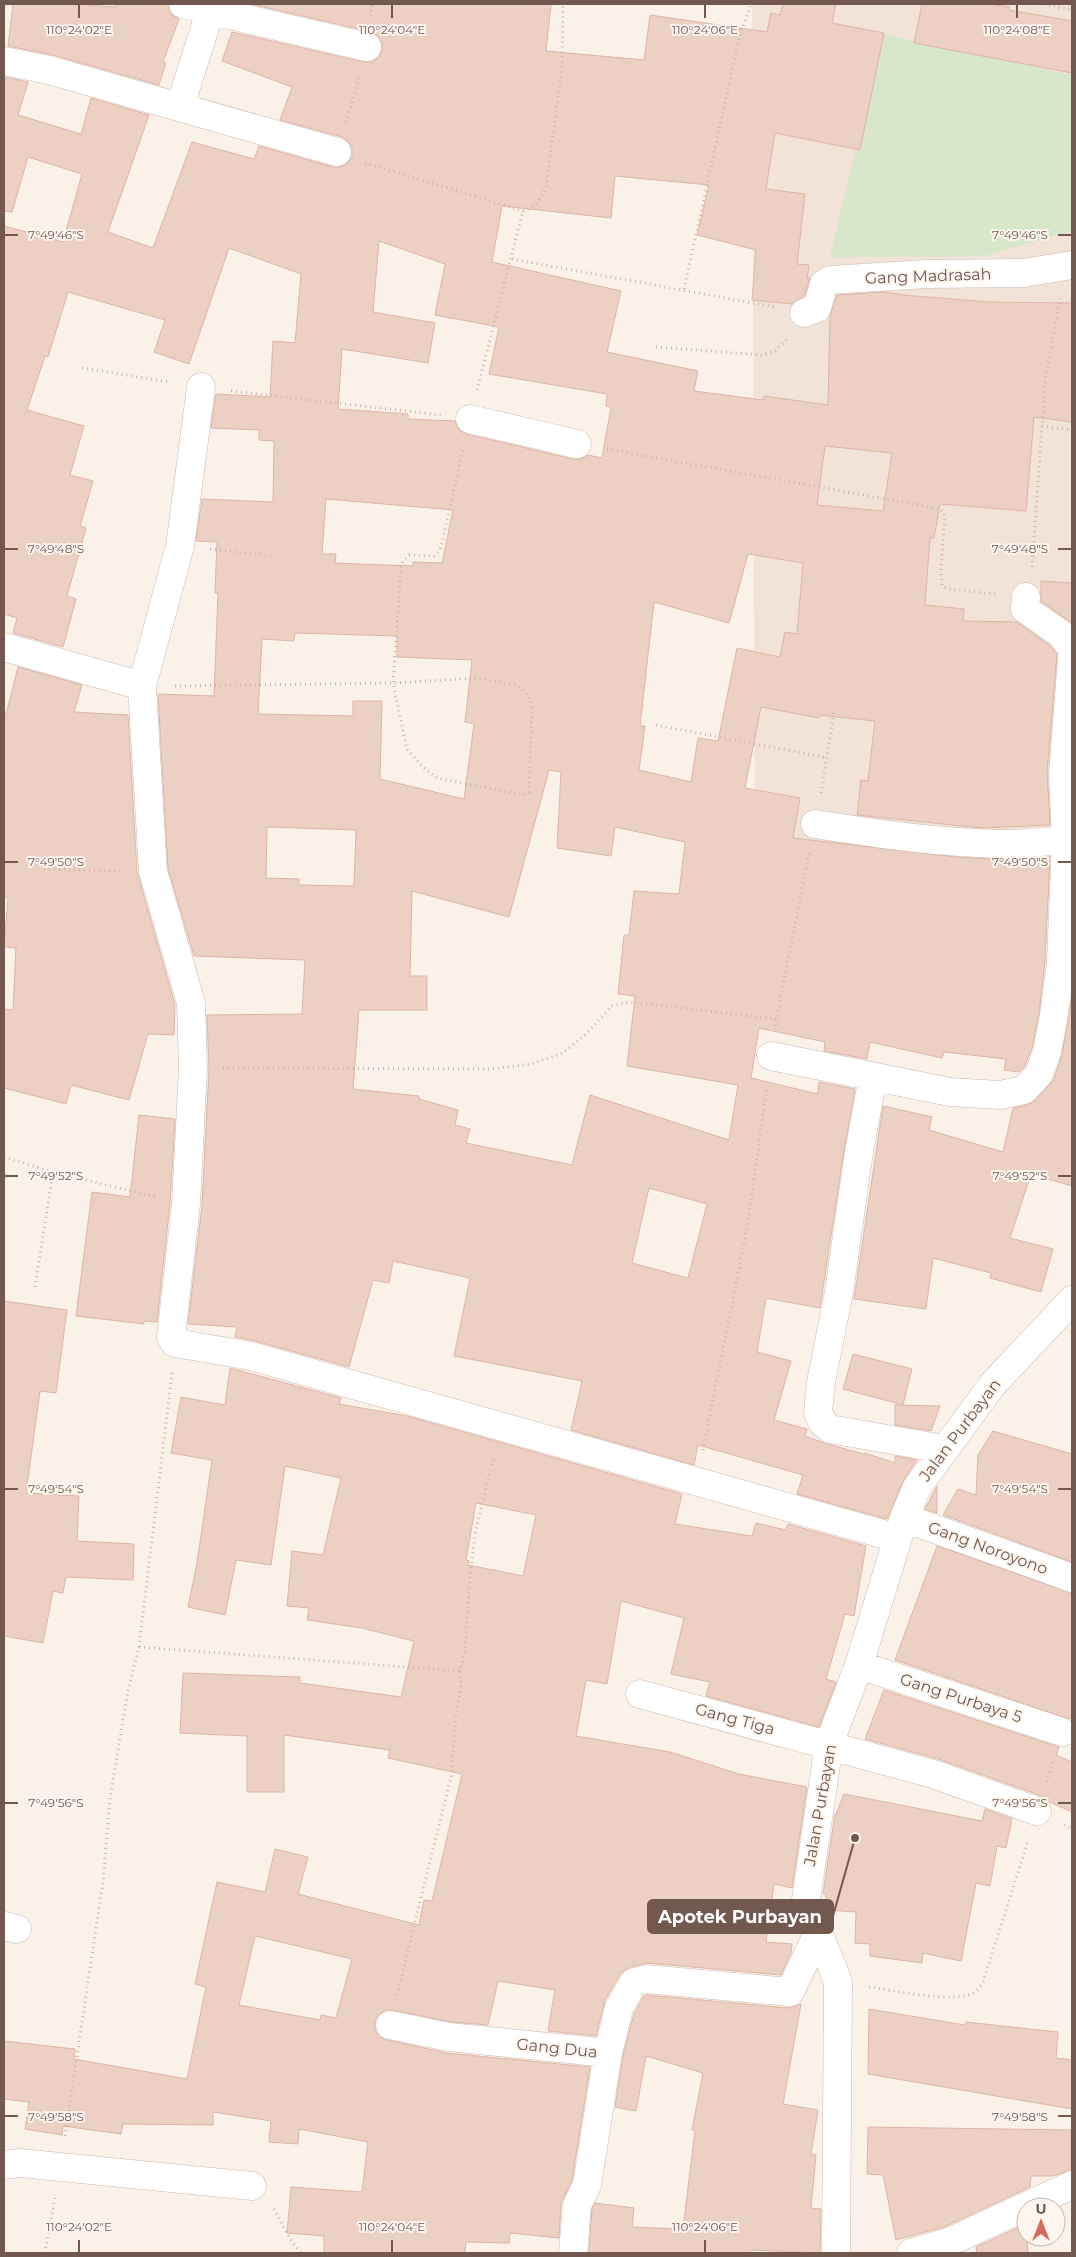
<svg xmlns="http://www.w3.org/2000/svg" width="1076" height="2257" font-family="Montserrat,sans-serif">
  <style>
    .residential { fill: #f1e3d8 }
    .green { fill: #d8e6c9 }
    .building { fill: #ecd0c4; stroke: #ddb5a6; fill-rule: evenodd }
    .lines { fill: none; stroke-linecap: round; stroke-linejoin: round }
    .minor-casing { stroke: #cbb9b0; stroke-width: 29 }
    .path { stroke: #d1b3a7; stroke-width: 3; stroke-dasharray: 1 4; stroke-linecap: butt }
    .minor { stroke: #fff; stroke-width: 28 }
    .ticks { fill: none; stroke: #72584f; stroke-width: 2 }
    .labels { text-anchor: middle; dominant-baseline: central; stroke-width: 4; stroke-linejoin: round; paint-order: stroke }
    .street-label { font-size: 16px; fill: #72584f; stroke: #fdf6ef }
    .ticks-label { font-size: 12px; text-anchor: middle; fill: #72584f; stroke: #fdf6ef; stroke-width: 4; stroke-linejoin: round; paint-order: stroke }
    .leader { fill: none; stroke: #72584f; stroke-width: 2 }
    .callout-dot { fill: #72584f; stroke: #fdf6ef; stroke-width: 2 }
    .callout { fill: #72584f; stroke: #72584f; stroke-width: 2 }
    .callout-label { font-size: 18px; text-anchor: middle; font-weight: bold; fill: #fff }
  </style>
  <rect width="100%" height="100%" fill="#faf2e9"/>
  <!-- residential -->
  <path class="residential" d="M752 4H1072V868L755 872Z"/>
  <!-- green -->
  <path class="green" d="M883 34 1072 75V231L984 256 830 257Z"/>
  <!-- building -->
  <path class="building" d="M13 4H76L115 7 116 4H168L172 15 179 19 163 62 166 63 159 85 53 55 8 46Z
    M251 4H551L546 51 644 60 650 15 767 32 771 13 780 15 783 4H836L832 23 884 33 860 150 775 133 766 189 805 194 797 264 809 265 807 278H810L804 296 792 304 752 300 756 250 697 235 709 185 615 176 611 218 502 206 492 262 621 291 607 352 698 371 694 391 763 400 764 396 828 405 830 316 837 295 885 292 903 295 989 302 1072 303V422L1034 417 1026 511 940 504 934 538H930L925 605 964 609 963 621 1017 622 1050 646 1057 654 1047 773 1050 825 982 828 857 815 861 780 868 781 875 721 820 715 819 718 761 707 745 788 800 798 793 838 956 857 1005 860 1050 857 1045 961 1039 1013 1032 1048 1025 1066 1019 1072 1004 1070 1006 1059 944 1052 942 1058 870 1042 867 1059 824 1051 825 1042 759 1028 751 1078 818 1094 819 1082 855 1089 844 1150 820 1308 766 1298 757 1352 791 1361 774 1420 807 1429 805 1436 827 1444 864 1454 865 1453 895 1463V1456L917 1460 903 1481 887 1519 797 1494 803 1475 698 1445 694 1465 571 1430 582 1381 454 1356 470 1278 393 1261 389 1283 373 1280 349 1367 255 1341 235 1337 237 1327 188 1324 202 1205 209 1069 207 1015 302 1014 305 960 194 956 168 868 158 694 214 696 218 593H215L217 542 196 541 202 499 273 502 274 441 259 440V430L211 428 216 394 270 397 273 341 295 343 301 274 229 248 189 364 154 352 165 320 68 292 48 357 45 356 27 410 84 426 70 475 93 481 80 526 86 528 67 596 76 599 63 647 13 633 17 618 4 614V226L63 242 82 174 28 157 12 212 4 211V91L5 77 28 82 18 115 81 134 91 98 149 115 108 232 153 248 192 142 254 159 259 146 333 167H340L347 164 352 157V148L349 142 342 137 280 120 292 87 222 61 232 32 364 62H372L379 57 382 50V43L378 36 371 32ZM379 241 445 264 435 315 499 327 489 374 607 394 606 406 611 407 602 458 588 455 581 459H573L466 434 459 430 455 421 408 419V414L338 409 342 349 428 363 435 323 373 312ZM825 446 892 453 883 511 817 505ZM326 499 453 510 442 563 413 562V566L335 563 336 554H322ZM748 554 803 563 797 634 785 632 780 657 737 648 718 741 698 738 691 782 639 770 645 726H640L654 602 729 623ZM295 633 397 636V657L472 660 465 722 474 724 464 799 380 779 382 701H353V716L258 714 262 639 294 641ZM549 770 561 772 557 848 611 856 615 827 685 842 679 894 634 891 629 935H624L618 994 635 996 627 1066 738 1085 729 1140 590 1095 572 1165 466 1143 470 1129 455 1125 458 1110 419 1099V1096L353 1089 359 1010H427V976H410L412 891 509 917ZM267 827 356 830 354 886 299 885V879L266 878ZM649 1188 707 1204 688 1278 632 1263Z
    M922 4H990L1009 7V10L1072 21V73L914 43Z
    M1041 581 1072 583V623L1041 601Z
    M18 667 82 685 74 712 128 715 137 872 175 1005 174 1035 148 1034 129 1100 71 1085 66 1104 4 1088V1009L13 1010 16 948 4 947 8 898 4 896V722Z
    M1072 996V1186L1031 1174 1010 1238 1053 1249 1041 1292 990 1278 991 1273 933 1258 926 1309 854 1299 883 1106 932 1117 929 1130 1003 1152 1013 1108 1027 1105 1035 1101 1054 1079 1062 1055Z
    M139 1115 175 1119 170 1203 157 1322 144 1321V1324L76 1316 92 1192 130 1197Z
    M4 1301 67 1310 56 1393 40 1391 26 1493 79 1496 77 1541 134 1544 133 1580 66 1577 63 1593 53 1591 43 1643 4 1636Z
    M853 1354 912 1369 903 1405 843 1389Z
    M230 1368 341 1398 339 1404 407 1416 682 1494 675 1524 752 1536 756 1523 786 1530 788 1524 866 1546 854 1616 845 1614 826 1679 836 1682 819 1727 706 1696 710 1682 671 1674 684 1618 621 1601 607 1684 586 1680 576 1736 670 1752 739 1774 807 1787 792 1888 774 1884 766 1942 792 1944 791 1953 781 1975 647 1963 630 1967 620 1974 605 2000 596 2036 548 2031 555 1990 498 1981 488 2025 451 2022 393 2010H386L379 2014 375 2021V2030L380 2037 387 2040 447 2053 590 2067 572 2180 561 2203 559 2238 510 2233 509 2243 466 2242 465 2253H324V2236L287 2233 291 2187 362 2192 368 2142 299 2129 298 2144 269 2142 271 2121 213 2112V2125L123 2124 121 2134 63 2126 62 2135 25 2129 29 2102 4 2099V2041L75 2049 74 2059 187 2079 206 1987 195 1984 217 1882 265 1892 275 1849 308 1857 298 1894 419 1925 424 1900 432 1901 462 1774 388 1758 390 1750 284 1735V1792H247V1736L180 1733 183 1673 300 1677V1683L401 1697 414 1641 362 1628 307 1620 309 1608 287 1606 292 1551 323 1555 341 1478 285 1466 271 1565 236 1560 225 1615 188 1607 197 1563 212 1460 171 1453 181 1397 225 1405ZM476 1503 536 1515 523 1576 468 1565 469 1561 466 1560ZM255 1936 352 1959 336 2018 321 2015 320 2020 239 2005Z
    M895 1405 940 1406 931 1431 895 1425Z
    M993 1431 1072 1454V1562L943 1515 958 1489 976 1495 978 1455Z
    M937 1486V1513L925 1509Z
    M937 1546 1072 1593V1713L1070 1719 895 1660Z
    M884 1690 1059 1747 1056 1755 1072 1762V1812L1050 1802 1042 1796 938 1759 865 1739Z
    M844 1794 982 1821 985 1809 1012 1819 1006 1848 997 1846 990 1886 976 1883 961 1961 923 1953 922 1963 870 1956V1944L855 1943 856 1912 826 1910V1894H823L835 1814H836Z
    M647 1995 789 2008 801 2004 783 2104 818 2110 811 2154 816 2155 811 2208 821 2209 820 2253 750 2250V2253H603L589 2252 592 2209 595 2203 634 2208 632 2227 683 2229 695 2131 692 2130 703 2073 646 2056 636 2111 615 2107 623 2056 634 2014 644 1996Z
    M869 2009 965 2025 966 2022 1058 2032 1056 2058 1072 2060V2109L868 2074Z
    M868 2127 1071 2130V2170L1053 2176H1031L1030 2187 944 2227 896 2240 883 2175 867 2174Z
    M1026 2224 1028 2253H977L976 2247Z"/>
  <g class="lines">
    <defs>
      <path id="minor" d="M183 4 367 47
        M4 61 49 70 337 152
        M180 106 211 9
        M804 313 817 308 824 284 831 280 926 274 1024 273 1072 265
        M201 387 180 546 142 686 153 871 191 1003 193 1068 186 1204 171 1337 175 1343 251 1356 897 1538
        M470 419 577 444
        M1026 597 1025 609 1061 634 1072 648
        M4 647 142 686
        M815 824C877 834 941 843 1005 844 1025 844 1046 841 1066 840
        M771 1056 950 1092 1000 1095 1024 1090 1039 1074 1047 1052 1054 1015 1061 962 1066 840 1063 774 1072 657
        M873 1077 859 1152 839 1292 821 1382 818 1412 822 1422 830 1429 943 1449
        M904 1518 1072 1578
        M859 1665 1062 1732
        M640 1694 933 1774 1037 1811
        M4 1926 17 1929
        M390 2025 449 2037 608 2053 619 2008 634 1982 646 1979 790 1992 818 1933
        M4 2165 20 2163 252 2186
        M573 2253 577 2205 587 2185 608 2053
        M836 2253 838 1983C829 1954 814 1929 806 1900L829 1744 859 1665 904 1518 917 1487 993 1384 1072 1300
        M911 2253 949 2242 1072 2185"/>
    </defs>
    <!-- minor casing -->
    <use href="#minor" class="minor-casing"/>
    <!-- path -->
    <path class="path" d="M1044 4 1072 10
      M371 16 372 4
      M346 122 359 78
      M365 163 523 211C536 206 540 200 546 187L562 67 563 4
      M512 259 775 307
      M684 289 739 38 751 4
      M656 347 761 355 775 351 787 339
      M82 368 170 382
      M477 390 523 211
      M231 391 441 415
      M1042 426 1072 430
      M607 449 936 508 942 511 945 516 941 568 942 586 949 589 995 594
      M210 549 272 556
      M1032 567 1045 383 1060 298
      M175 686 393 683 476 678 516 685 528 695 532 705 529 792 524 795 437 778 424 768 407 749 393 683 401 566 403 561 409 555 434 556 440 551 463 449
      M656 725 828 758
      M821 793 834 713
      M44 869 123 871
      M775 1026 809 853
      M223 1068 490 1069 531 1064 563 1053 585 1035 612 1006 630 1002 776 1019
      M4 1157 53 1172 156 1197
      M35 1287 53 1172
      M703 1450 747 1228 767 1087
      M139 1647 460 1671
      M1046 1782 1053 1762
      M1064 1825 1072 1829
      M869 1987C892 1990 958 2005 976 1991 979 1989 981 1985 983 1982L1028 1841
      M397 1995 451 1777 456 1714 461 1689 460 1671 465 1650 470 1576 476 1529 494 1457
      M65 2136 103 1882 110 1799 128 1690 139 1647 172 1373
      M274 2209 290 2239 301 2253
      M45 2253 55 2197"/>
    <!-- minor -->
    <use href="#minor" class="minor"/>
  </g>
  <!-- ticks -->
  <path class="ticks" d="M79 5V18M392 5V18M705 5V18M1017 5V18M5 235H18M1058 235H1071M5 549H18M1058 549H1071M5 862H18M1058 862H1071M5 1176H18M1058 1176H1071M5 1489H18M1058 1489H1071M5 1803H18M1058 1803H1071M5 2116H18M1058 2116H1071M79 2240V2252M392 2240V2252M705 2240V2252"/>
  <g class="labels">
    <!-- street labels -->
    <g class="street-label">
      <text transform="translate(928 276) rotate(-2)">Gang Madrasah</text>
      <text transform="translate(960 1430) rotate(-53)">Jalan Purbayan</text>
      <text transform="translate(988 1548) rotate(20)">Gang Noroyono</text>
      <text transform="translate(961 1698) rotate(18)">Gang Purbaya 5</text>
      <text transform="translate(735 1719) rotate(15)">Gang Tiga</text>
      <text transform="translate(820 1805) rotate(-80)">Jalan Purbayan</text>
      <text transform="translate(557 2048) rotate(6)">Gang Dua</text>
    </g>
  </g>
  <g class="ticks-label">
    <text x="79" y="34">110°24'02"E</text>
    <text x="392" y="34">110°24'04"E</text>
    <text x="705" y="34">110°24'06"E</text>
    <text x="1017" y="34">110°24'08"E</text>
    <text x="56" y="239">7°49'46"S</text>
    <text x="1020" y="239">7°49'46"S</text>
    <text x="56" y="553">7°49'48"S</text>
    <text x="1020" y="553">7°49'48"S</text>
    <text x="56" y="866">7°49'50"S</text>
    <text x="1020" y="866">7°49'50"S</text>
    <text x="56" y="1180">7°49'52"S</text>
    <text x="1020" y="1180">7°49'52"S</text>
    <text x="56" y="1493">7°49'54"S</text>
    <text x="1020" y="1493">7°49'54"S</text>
    <text x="56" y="1807">7°49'56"S</text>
    <text x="1020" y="1807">7°49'56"S</text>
    <text x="56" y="2121">7°49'58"S</text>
    <text x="1020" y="2121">7°49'58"S</text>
    <text x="79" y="2231">110°24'02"E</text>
    <text x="392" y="2231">110°24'04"E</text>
    <text x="705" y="2231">110°24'06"E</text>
  </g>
  <!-- callouts -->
  <path class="leader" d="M855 1838L833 1916"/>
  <circle class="callout-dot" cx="855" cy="1838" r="5"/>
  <rect class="callout" x="648" y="1900" width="185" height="33" rx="5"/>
  <g class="callout-label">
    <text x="740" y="1923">Apotek Purbayan</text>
  </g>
  <!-- border -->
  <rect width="1076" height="2257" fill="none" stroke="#72584f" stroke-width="10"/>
  <!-- north arrow -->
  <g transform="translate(1041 2222)"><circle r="24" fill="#fdf6ef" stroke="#c5b7af"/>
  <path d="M0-4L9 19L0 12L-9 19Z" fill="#d66b5d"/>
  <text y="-8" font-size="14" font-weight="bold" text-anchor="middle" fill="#72584f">U</text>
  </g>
</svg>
